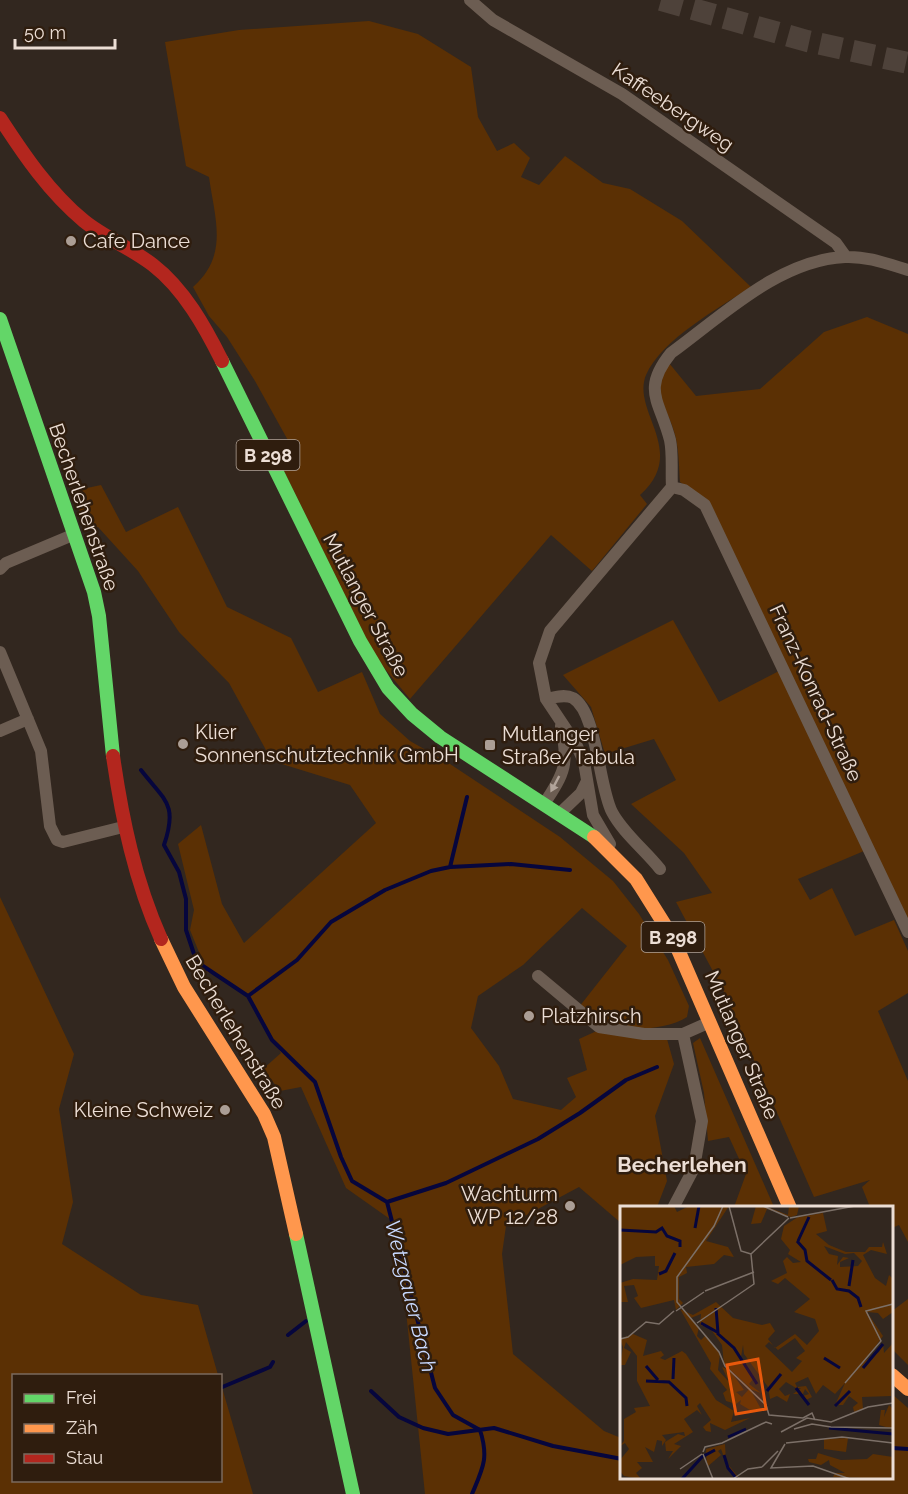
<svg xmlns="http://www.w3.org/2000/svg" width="908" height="1494" font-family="Raleway,sans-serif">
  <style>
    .green { fill: #5b3004 }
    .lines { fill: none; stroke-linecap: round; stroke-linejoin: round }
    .stream { stroke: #06063d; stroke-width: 4 }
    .highway-tunnel { stroke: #4e423a; stroke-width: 22; stroke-dasharray: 22 11; stroke-linecap: butt }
    .street { stroke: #6c5d52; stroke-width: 12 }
    .fast { stroke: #63d668; stroke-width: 14 }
    .slow { stroke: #ff974d; stroke-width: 14 }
    .jam { stroke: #b3261e; stroke-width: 14 }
    .oneway { fill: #b2a49a }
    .poi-dot { fill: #ab9e95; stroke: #2f1d0e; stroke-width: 2 }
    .labels { text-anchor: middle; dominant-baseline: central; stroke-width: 5; stroke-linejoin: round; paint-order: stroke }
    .shield { fill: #2f1d0e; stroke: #b3a499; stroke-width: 1.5 }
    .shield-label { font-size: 18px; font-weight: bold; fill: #ecded5 }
    .street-label { font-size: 20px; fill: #ecded5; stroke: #2f1d0e }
    .poi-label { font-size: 20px; fill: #ecded5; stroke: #2f1d0e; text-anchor: start }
    .neighbourhood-label { font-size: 21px; font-weight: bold; fill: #ecded5; stroke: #2f1d0e }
    .water-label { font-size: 21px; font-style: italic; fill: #c8d9ff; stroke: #2f1d0e }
    .inset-river { fill: none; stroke: #06063d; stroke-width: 3 }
    .inset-road { fill: none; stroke: #7c7068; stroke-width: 1.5 }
    .view { fill: #e8590c; fill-opacity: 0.15; stroke: #e8590c; stroke-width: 3 }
    .inset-edge { fill: none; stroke: #ecded5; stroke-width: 3 }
  </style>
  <rect width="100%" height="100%" fill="#32271f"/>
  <!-- green -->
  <path class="green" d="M369 21 418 34 471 67 478 117 497 151 514 143 530 158 521 177 539 185 565 156 603 183 630 189 682 221 751 287C719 308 662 339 646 375 631 412 689 451 640 495L647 504 592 571 551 535 410 699 375 657 279 461 290 444 255 381 227 337 209 316 193 287C229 255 215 220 209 177L186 166 165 42 239 30Z
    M867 317 908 334V921L701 498 680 482C679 468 679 453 676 439 670 408 648 395 669 363L696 396 760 389 824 332Z
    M101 485 126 532 178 507 227 607 291 638 318 692 362 672 380 714 410 741 447 762 560 837 613 881 639 914 668 960 689 1006 687 1017C668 1029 635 1031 612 1027 600 1024 589 1014 579 1007L627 946 582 908 523 965 478 996 471 1028 499 1066 513 1099 561 1110 576 1097 567 1078 587 1070 579 1039 601 1029 667 1039 674 1064 655 1116 667 1181 657 1207 622 1208 621 1223 579 1187 506 1226 502 1254 513 1354 604 1431 621 1438 622 1478H892V1394L908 1408V1494H425L397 1224 346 1188 301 1087 280 1091 263 1069 281 1053C260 1017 250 985 207 972L190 930 194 910 178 844 201 825 222 904 244 943 376 823 350 785 272 761 229 683 179 632 138 571 98 527 86 531 73 491Z
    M673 620 719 702 779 671 864 851 798 879 810 900 832 888 855 936 894 920 908 951V993L878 1011 908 1081V1242L899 1225 892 1228V1208L870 1207 862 1187 870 1180 814 1197 724 992 676 902 712 893 684 853 631 804 676 780 654 739 605 754 591 707 563 675Z
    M0 897 74 1054 59 1109 73 1202 62 1244 141 1295 198 1305 218 1375 14 1376V1480H220L221 1384 253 1494H0Z
    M700 1038 774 1207H734L746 1174 729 1137 708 1141 704 1093 693 1043Z
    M908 1299V1365L892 1349V1311Z"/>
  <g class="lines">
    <!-- stream -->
    <path class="stream" d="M141 770C165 801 178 804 164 845L179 872 186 899V930L194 954 200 964 248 996 272 1040 315 1082 341 1157 352 1181 387 1202 435 1388 453 1415 480 1430C489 1458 483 1468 472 1494
      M450 867 467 797
      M248 996 297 960 331 922 385 890 431 871 450 867 511 864 570 870
      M387 1202 446 1183 538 1139 580 1113 626 1080 657 1067
      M288 1335 306 1321
      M220 1388 270 1367 273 1362
      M371 1391 399 1417 423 1428 448 1434 494 1428 553 1446 622 1459
      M892 1448 908 1449"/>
    <!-- highway-tunnel -->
    <path class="highway-tunnel" d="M661 0 807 41 908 63"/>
    <!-- street -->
    <path class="street" d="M470 0 493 20 622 94 836 243 846 257
      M672 487 684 490 705 505 908 932
      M0 569 6 563 75 534
      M0 652 41 751 50 826 57 840 63 842 123 827
      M546 699C555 697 565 694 573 698 597 712 599 788 612 812 623 833 645 850 660 869
      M0 731 28 719
      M544 804C565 773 569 763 561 726
      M559 814 581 793 587 781
      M610 844 593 815 584 762 576 744 546 699 539 663 550 631 672 487C671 472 673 454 670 440 660 401 641 390 671 353 722 316 779 260 845 257 867 256 888 264 908 270
      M538 976 599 1027 644 1034H683L710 1022
      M673 1208 694 1168 702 1121 683 1034"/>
    <!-- fast -->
    <path class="fast" d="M0 319 94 592 99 616 113 756
      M222 361 360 641 388 688 412 714 440 737 594 837
      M296 1234 353 1494"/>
    <!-- slow -->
    <path class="slow" d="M594 837 636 879 673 938 790 1208
      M161 939 184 987 264 1114 274 1137 296 1234
      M892 1375 908 1389"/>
    <!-- jam -->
    <path class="jam" d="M0 118C24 155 49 192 84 221 105 238 131 248 153 265 184 289 205 327 222 361
      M113 756C122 819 135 881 161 939"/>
  </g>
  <!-- one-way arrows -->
  <defs><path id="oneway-solid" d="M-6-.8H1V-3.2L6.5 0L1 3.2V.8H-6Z" transform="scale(1.5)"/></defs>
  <use class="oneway" href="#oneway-solid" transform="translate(555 784) rotate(118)"/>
  <!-- markers -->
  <g class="poi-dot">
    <circle cx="71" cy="241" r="6"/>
    <circle cx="183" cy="744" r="6"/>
    <rect x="484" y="739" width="12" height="12" rx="3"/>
    <circle cx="529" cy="1016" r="6"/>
    <circle cx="225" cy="1110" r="6"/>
    <circle cx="570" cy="1206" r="6"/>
  </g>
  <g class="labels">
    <!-- shield labels -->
    <g class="shield">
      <rect x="236.5" y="440" width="63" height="30" rx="4.5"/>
      <rect x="641.5" y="922" width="63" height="30" rx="4.5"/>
    </g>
    <g class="shield-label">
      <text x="268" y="455">B 298</text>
      <text x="673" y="937">B 298</text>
    </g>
    <!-- street labels -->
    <g class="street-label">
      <text transform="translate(673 107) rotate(34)">Kaffeebergweg</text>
      <text transform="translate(84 507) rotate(71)">Becherlehenstraße</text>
      <text transform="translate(366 605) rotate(62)">Mutlanger Straße</text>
      <text transform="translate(816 693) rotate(65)">Franz-Konrad-Straße</text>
      <text transform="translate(236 1032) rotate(59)">Becherlehenstraße</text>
      <text transform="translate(742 1045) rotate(67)">Mutlanger Straße</text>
    </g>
    <!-- poi labels -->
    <g class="poi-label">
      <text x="83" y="241">Cafe Dance</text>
      <text x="195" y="732">Klier<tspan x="195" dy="23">Sonnenschutztechnik GmbH</tspan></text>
      <text x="502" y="734">Mutlanger<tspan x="502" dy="23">Straße/Tabula</tspan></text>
      <text x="541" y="1016">Platzhirsch</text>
      <text x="213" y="1110" text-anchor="end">Kleine Schweiz</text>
      <text x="558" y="1194" text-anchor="end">Wachturm<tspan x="558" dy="23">WP 12/28</tspan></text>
    </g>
    <!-- neighbourhood labels -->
    <g class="neighbourhood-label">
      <text x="682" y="1164">Becherlehen</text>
    </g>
    <!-- water labels -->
    <g class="water-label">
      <text transform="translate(411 1296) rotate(76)">Wetzgauer Bach</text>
    </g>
  </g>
  <!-- overview -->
  <g transform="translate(620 1206)">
    <rect width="273" height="273" fill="#32271f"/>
    <path d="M0 0H54L57 6 69 0H109L86 35 108 41 114 51 104 49 94 58 66 61 67 67 59 71V93L63 97 56 104 54 94 21 102 14 92 18 90 14 79 4 80 8 96H0V77L13 73 37 74 39 60H35V50L16 51 0 59ZM136 0H145L168 9 169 0H179L177 9 171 11 147 3 141 17 131 18ZM203 7 207 25 196 28 209 39 226 46H245L249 41H262L263 36 267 48 251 44 243 49 255 72 266 80 269 69 273 73V106L263 113 258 107 247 106 263 130 245 155 259 146 263 138 264 147 273 137 271 190 242 191 243 203 234 206 233 201 238 197 229 190 223 199H215L225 177 215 188 203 179 196 188 188 171 175 177 177 181 186 180 192 191 186 194 183 190 189 188 185 183 183 188H173L181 182H176L166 176 159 183 165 190 170 188 167 196 157 190 150 193 148 181 124 148 123 139 121 151 136 176 133 173 129 178 141 187 130 183 141 203 130 204 120 198 121 194 116 198 106 195 103 187 107 184 90 163 91 157 60 103 73 109 96 96 113 112 142 119 150 117 155 125 148 133 155 142 175 128 187 139 199 125 195 113 174 106 190 93 165 72 158 78 151 75 167 67 163 55 167 51 173 57 181 56 168 48 170 44 161 33 164 20 178 11ZM204 40 225 48 234 47 242 55 238 60 220 61V56L229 52 223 51 217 59 218 50 209 48ZM81 108 80 119 90 122 102 139 104 158 130 182 122 191 116 186 124 184 110 164 102 161 109 176 98 164 100 148 86 129 81 134 77 130 79 121 71 112ZM175 132 185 145 176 152 182 155 172 166 145 140 149 136 158 144ZM13 128 27 134 23 150 41 145 44 149 40 152 45 154 62 145 66 148 96 194 114 205 111 216 130 212 105 224 90 217 91 226 86 225 83 221 91 214 80 197 77 200 82 209 77 204 64 213 73 226 54 238 61 240 48 253 53 245H46L45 236 58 228 65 230 64 226 42 229 46 234 42 240V235L37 234 34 246 25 241 33 256H17L22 262 16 267 21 273 4 270 0 265V254L9 243 5 237 0 240 4 235V213L16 206 14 202 30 200 17 175V150L6 136 4 142 11 146 5 159H0L3 141 0 133ZM269 199 273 203V223L259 219 261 204H265L264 211ZM228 232 226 246 204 243V233ZM105 238 106 256 120 273 110 267 101 243 98 245 101 249 87 261 86 243ZM198 247 221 254 247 253 253 248 273 251V273L213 271 215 267H225L210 259 209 254 201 259 189 256 188 253H196Z" fill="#5b3004" fill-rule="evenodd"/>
    <path class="inset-river" d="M75 22 79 0M0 24 36 26 42 22 47 30 60 35V41M177 35 185 44 187 55 211 74M178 35 189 11M39 68 46 65 55 47M212 74 217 83 229 85 238 92 241 101M229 80 233 54M96 102 98 127M81 117 97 126M97 127 114 142 137 178M204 152 220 162M26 160 38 174M243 162 263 138M53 173 54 152M26 175 49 176 66 192 67 200M176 182 189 199M147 185 161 168M215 200 230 185M209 222 273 228M108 231 126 223M104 249 108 262 117 273M62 273 82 251 95 244"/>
    <path class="inset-road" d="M103 0 94 20 57 71V96L99 146 105 160 146 199 149 209 183 212 192 207 195 214M109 0 121 45 131 48M143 0 168 11M170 12 235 0M131 48 169 12M85 85 134 66M56 105 84 86M77 117 134 78 131 48M0 133 8 131 26 116 39 118 54 105M225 177 261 135 246 105 273 98M211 221 273 222M174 223 192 218 211 221M161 226 187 212 211 216 248 201 273 197M166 237 222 231 273 237M165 238 151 262 193 260 230 273M83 246 85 241 102 237 146 216 152 218M83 248 93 273M142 261 158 245M60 263 82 248M113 273 128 263 142 261"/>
    <path class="view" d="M138 153 146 203 116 208 107 159Z"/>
    <rect width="273" height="273" class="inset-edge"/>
  </g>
  <!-- legend -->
  <rect x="12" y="1374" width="210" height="108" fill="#2f1d0e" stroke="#7b6a5e" stroke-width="1.5"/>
  <rect x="24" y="1394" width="30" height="9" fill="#63d668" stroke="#7b6a5e" stroke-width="1.5"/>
  <text x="66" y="1404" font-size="18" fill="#ecded5">Frei</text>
  <rect x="24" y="1424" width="30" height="9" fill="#ff974d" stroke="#7b6a5e" stroke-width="1.5"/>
  <text x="66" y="1434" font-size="18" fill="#ecded5">Zäh</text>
  <rect x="24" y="1454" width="30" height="9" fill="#b3261e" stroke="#7b6a5e" stroke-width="1.5"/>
  <text x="66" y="1464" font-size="18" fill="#ecded5">Stau</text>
  <!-- scale -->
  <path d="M15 39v9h100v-9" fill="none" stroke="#ecded5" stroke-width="3"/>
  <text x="24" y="39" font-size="18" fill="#ecded5" stroke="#2f1d0e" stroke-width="4.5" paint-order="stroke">50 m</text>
</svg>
